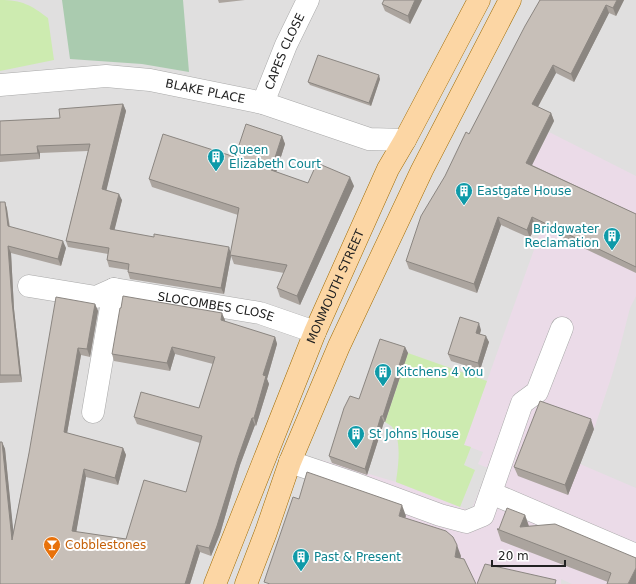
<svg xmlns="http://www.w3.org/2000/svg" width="636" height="584" font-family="'DejaVu Sans',sans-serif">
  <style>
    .residential { fill: #e0dfdf }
    .industrial { fill: #ebdbe8 }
    .grass { fill: #cdebb0 }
    .cemetery { fill: #aacbaf }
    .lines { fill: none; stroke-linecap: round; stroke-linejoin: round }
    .minor-casing { stroke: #a9a9a9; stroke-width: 23 }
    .major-casing { stroke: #a06b00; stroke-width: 23 }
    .minor { stroke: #fff; stroke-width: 22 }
    .major { stroke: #fcd6a4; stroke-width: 22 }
    .wall { fill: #aba49e }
    .shaded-wall { fill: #8b8681 }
    .building { fill: #c7bfb8; stroke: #8b8681 }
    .labels { text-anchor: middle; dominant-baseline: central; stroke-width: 4; stroke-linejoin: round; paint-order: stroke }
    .street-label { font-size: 12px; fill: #222; stroke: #fff }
    .culture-label { font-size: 12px; fill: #0d838f; stroke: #fff; text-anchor: start }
    .food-label { font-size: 12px; fill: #c56008; stroke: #fff; text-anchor: start }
  </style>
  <rect width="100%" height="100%" fill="#f2efe9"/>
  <!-- residential -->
  <path class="residential" d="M0 0H636V584H0Z"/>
  <!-- industrial -->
  <path class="industrial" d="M549 132 636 176V296L630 308 619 351 612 375 594 429 580 464 636 488V584H572L561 579V584H362L311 483 322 460 396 482 471 511 488 468 478 464 483 452 464 445 550 205 515 163 538 153Z"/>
  <!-- grass -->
  <path class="grass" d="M0 0C22 0 31 5 48 18L54 60 0 71Z
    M408 353 487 381 464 445 471 447 464 465 475 470 460 507 396 482C398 467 402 442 393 428 392 426 388 424 385 422Z"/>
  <!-- cemetery -->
  <path class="cemetery" d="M62 0H183L189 72 142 64 70 59Z"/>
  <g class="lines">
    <defs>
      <g id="minor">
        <path id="s1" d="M0 85 106 76 150 80 263 103 369 139 405 140"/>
        <path id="s2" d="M263 103 286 45 308 0"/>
        <path id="s3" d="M29 286 96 297 114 289 260 313 315 332"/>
        <path d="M93 412 114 289"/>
        <path d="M290 462 356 484 440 515 466 522 483 515 522 403 537 392 562 328"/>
        <path d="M491 493 636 555"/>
      </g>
      <g id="major">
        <path id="s4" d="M215 584 315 332 388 169 405 140 479 0"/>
        <path d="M246 584 266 532 290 462 339 346 422 170 510 0"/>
      </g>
    </defs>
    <!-- minor casing -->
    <use href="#minor" class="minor-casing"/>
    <!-- major casing -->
    <use href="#major" class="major-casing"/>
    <!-- minor -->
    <use href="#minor" class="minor"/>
    <!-- major -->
    <use href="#major" class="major"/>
  </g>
  <!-- wall -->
  <path class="wall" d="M218 0H245L219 3Z
    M422 0 410 24 385 11 382 4Z
    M540 0H624L616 16 609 13 574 82 556 73 538 107 551 113 554 121 532 165 636 214V273L535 225 530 238 501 225 477 293 409 269 406 261 469 134Z
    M380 79 371 106 310 85 308 82Z
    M123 104 126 111 106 190 122 200 114 230 231 253 238 215 152 187 149 179 235 157 282 136 285 144 276 172 308 183 354 186 300 305 280 297 277 288 284 273 234 264 231 256 224 294 130 279 128 272V270L109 267 107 260 108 254 68 247 66 241 88 151 40 153V159L0 162V121L60 118Z
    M0 202H5L7 209 10 227 66 248 61 266 11 253 14 309 22 382 0 383Z
    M95 304 98 311 90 357 81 355 67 433 123 448 126 455 118 485 86 477 76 532 126 539 186 492 200 443 137 424 134 417 199 408 213 364 175 354 170 371 114 361 112 354 225 320V322L275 337 277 344 267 379 269 384 256 426 255 425 240 465 220 534 211 556 200 552 190 584H0L2 442 5 449 13 533 29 453Z
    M481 330 480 334 489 342 480 370 451 361 448 354Z
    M405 347 408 353 385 422H384L367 475 332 463 329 456 359 399Z
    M594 429 568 495 518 476 514 467Z
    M525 515 529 526 636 558 608 582 501 541 497 529H499Z"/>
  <!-- shaded-wall -->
  <path class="shaded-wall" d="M415 0H422L410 24 408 16Z
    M617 0H624L616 16 613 8Z
    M606 5 609 13 574 82 571 74Z
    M553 65 556 73 535 112 532 104Z
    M379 75 380 79 371 106 369 103Z
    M123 104 126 111 105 196 102 189Z
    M551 113 554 121 529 171 526 163Z
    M282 136 285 144 274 179 271 170Z
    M37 146 40 153V159L38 153Z
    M350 177 354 186 300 305 297 296Z
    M119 194 122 200 113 236 110 229Z
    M5 202 7 209 10 234 8 226Z
    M498 217 501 225 477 293 474 284Z
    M532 217 535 225 530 238 527 230Z
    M63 241 66 248 61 266 58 259Z
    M8 246 11 253 14 309 22 382 20 375 12 302Z
    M229 247 231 254 230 255 231 256 224 294 221 288Z
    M95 304 98 311 90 357 87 349Z
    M222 313 225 320 224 328 221 320Z
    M479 323 481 330 478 339 476 333Z
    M486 336 489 342 480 370 478 363Z
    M275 337 277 344 267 379 269 384 256 426 254 418 263 375Z
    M172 347 175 354 170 371 167 363Z
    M405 347 408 353 385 422 383 416Z
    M78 348 81 355 66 439 64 432Z
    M381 416 384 422 367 475 365 469Z
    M252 418 255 425 240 465 220 534 211 556 209 548 238 458Z
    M591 419 594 429 568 495 565 485Z
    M2 442 5 449 15 547 12 540Z
    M123 448 126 455 118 485 115 478Z
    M84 469 86 477 75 539 72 531Z
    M402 505 406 516 402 527 399 516Z
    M525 515 529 527H520Z
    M197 545 200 552 190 584H185Z
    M457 545 461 556 459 567 455 557Z
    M636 568V584H628Z"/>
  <!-- building -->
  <path class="building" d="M384 0H415L408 16 382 4Z
    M540 0H617L613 8 606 5 571 74 553 65 532 104 551 113 526 163 636 214V267L532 217 527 230 498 217 474 284 406 261 421 216 445 176 466 132 469 134 525 26Z
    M318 55 379 75 369 103 308 82Z
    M123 104 102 189 119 194 110 229 154 237V234L229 247 221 288 128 272 129 264 107 260 109 248 66 241 90 144 37 146 38 153 0 155V121L60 118 59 109Z
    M246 124 282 136 271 170 308 183 317 163 350 177 297 296 277 288 287 265 230 255 239 208 149 179 163 134 235 157Z
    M0 202H5L8 226 63 241 58 259 8 246 12 302 20 375H0Z
    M123 296 222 313 221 320 275 337 263 375 266 376 254 418H252L238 458 217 526 209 548 197 545 185 584H0V442H2L12 540 29 453 56 297 95 304 87 349 78 348 64 432 123 448 115 478 84 469 72 531 126 539 144 480 186 492 202 436 134 417 141 392 199 408 215 357 172 347 167 363 112 354 120 308H121Z
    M460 317 479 323 476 333 486 336 478 363 448 354Z
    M380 339 405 347 383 416H381L365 469 329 456 344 408 350 396 359 399Z
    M540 401 591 419 565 485 514 467Z
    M307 472 402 505 399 516 446 531 453 537 457 545 455 557 464 559 476 584H270L264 582 267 573 293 497 299 499Z
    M507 508 525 515 520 527 555 524 636 558V568L628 584H607L611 573 497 529H499Z
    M485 564 556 580 555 584H477Z"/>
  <!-- icons -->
  <defs>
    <symbol id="building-pin" viewBox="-11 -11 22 30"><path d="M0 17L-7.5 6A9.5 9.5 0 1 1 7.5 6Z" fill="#0f9aa8" stroke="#fff"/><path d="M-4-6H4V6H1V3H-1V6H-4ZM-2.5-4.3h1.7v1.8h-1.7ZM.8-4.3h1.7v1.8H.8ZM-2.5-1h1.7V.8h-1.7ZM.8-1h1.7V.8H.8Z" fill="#fff"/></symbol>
    <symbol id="bar-pin" viewBox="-11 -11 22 30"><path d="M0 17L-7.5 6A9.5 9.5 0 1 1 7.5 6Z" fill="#e8710a" stroke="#fff"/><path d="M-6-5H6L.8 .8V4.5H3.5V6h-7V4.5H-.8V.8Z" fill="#fff"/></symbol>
  </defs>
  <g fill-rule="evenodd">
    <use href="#building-pin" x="206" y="147" width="20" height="27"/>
    <use href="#building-pin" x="454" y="181" width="20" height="27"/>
    <use href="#building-pin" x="602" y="226" width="20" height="27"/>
    <use href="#building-pin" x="373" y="362" width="20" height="27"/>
    <use href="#building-pin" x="346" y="424" width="20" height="27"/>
    <use href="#bar-pin" x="42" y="535" width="20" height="27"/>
    <use href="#building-pin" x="291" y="547" width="20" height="27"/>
  </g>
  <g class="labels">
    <!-- street labels -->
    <g class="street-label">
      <text stroke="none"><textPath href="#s2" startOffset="56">CAPES CLOSE</textPath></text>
      <text stroke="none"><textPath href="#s1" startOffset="207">BLAKE PLACE</textPath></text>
      <text stroke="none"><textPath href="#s4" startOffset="321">MONMOUTH STREET</textPath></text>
      <text stroke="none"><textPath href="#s3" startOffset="191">SLOCOMBES CLOSE</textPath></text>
    </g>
    <!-- culture labels -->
    <g class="culture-label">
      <text x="229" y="150">Queen<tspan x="229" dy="14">Elizabeth Court</tspan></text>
      <text x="477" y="191">Eastgate House</text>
      <text x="599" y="229" text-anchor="end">Bridgwater<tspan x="599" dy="14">Reclamation</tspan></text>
      <text x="396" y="372">Kitchens 4 You</text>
      <text x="369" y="434">St Johns House</text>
      <text x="314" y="557">Past &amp; Present</text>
    </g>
    <!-- food labels -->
    <g class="food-label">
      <text x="65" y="545">Cobblestones</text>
    </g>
  </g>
  <!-- scale -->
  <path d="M492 560v6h73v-6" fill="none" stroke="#222222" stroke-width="2"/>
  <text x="498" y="560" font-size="12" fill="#222222" stroke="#ffffff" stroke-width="3" paint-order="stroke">20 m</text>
</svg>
